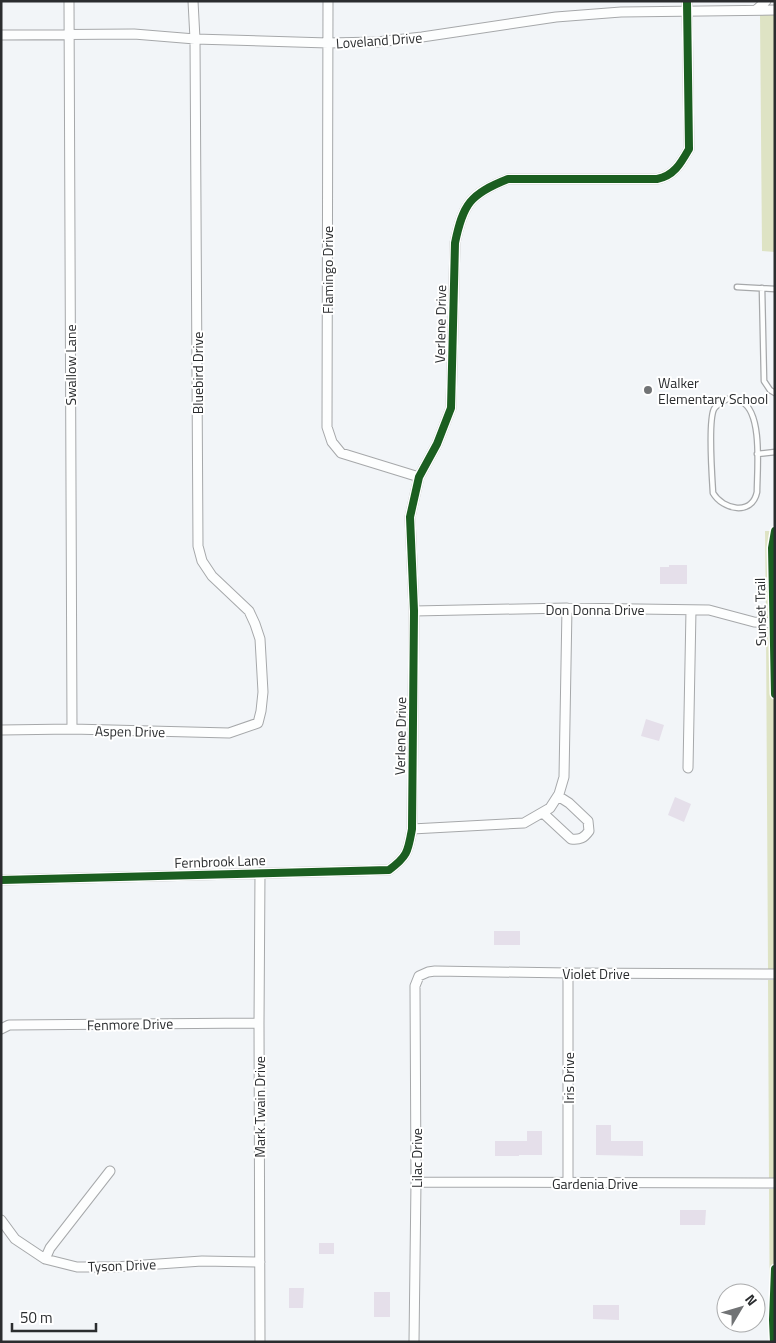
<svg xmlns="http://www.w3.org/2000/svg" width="776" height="1343" font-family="'Titillium Web',sans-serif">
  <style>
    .green { fill: #dee3c4 }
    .building { fill: #e5dfea }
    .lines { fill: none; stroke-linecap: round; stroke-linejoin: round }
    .lane-casing { stroke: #a6a8aa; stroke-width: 7 }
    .street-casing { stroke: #a6a8aa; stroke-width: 11 }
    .lane { stroke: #fdfefe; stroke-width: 4.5 }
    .street { stroke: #fdfefe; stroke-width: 9 }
    .cycleway-casing { stroke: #fff; stroke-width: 11 }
    .cycleway { stroke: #1b5e20; stroke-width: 8 }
    .poi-dot { fill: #717375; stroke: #fff; stroke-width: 2 }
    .labels { text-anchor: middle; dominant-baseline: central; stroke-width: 4; stroke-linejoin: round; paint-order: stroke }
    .street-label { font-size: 14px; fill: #2b2d2f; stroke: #fff }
    .poi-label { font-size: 14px; fill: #2b2d2f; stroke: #fff; text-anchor: start }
  </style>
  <rect width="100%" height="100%" fill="#f2f5f8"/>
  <!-- green -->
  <path class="green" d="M760 15H775V252L762 251Z
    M765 531H775V617H766Z
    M766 628 775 629V970H768Z
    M768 980H775V1178H769Z
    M769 1189H775V1342H770Z"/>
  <!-- building -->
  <path class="building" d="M669 565H687V584H660V567H669Z
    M646 719 664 725 659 741 641 736Z
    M675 797 691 804 684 822 668 815Z
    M494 931H520V945H494Z
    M596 1125H611V1141H643V1156L596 1155Z
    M527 1131H542V1155H519V1156H495V1141H527Z
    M680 1210H706L705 1225H680Z
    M319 1243H334V1254H319Z
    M289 1288H304L303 1308H289Z
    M374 1292H390V1317H374Z
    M593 1305H619V1320L593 1319Z"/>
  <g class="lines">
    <defs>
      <path id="lane" d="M737 287 775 289
        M762 288 764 381 770 390 775 393
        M727 399C732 399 737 399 742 402 763 413 757 471 757 492 752 516 723 510 713 493 712 477 708 421 714 409 717 404 722 402 727 399Z
        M757 454 775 452"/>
      <path id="street" d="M69 1 72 729
        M328 1 327 427 332 442 341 453 419 477
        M756 10 766 1
        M1 35 134 34 195 39 328 43 377 42 422 37 556 17 621 12 775 10
        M414 611 567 608 709 610 754 622 775 623
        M1 730 72 729 229 733 258 723 261 711 263 692 260 639 255 624 249 611 212 576 202 561 198 546 195 39 193 1
        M688 768 691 610
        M543 813 571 839C580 840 584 838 589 831L588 821 569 803 558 796
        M412 829 524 823 550 808 559 794 564 777 567 608
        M1 880 389 870C408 856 408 851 412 829L414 611 410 517 419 477 437 444 451 408 455 243C463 204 470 194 508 179H657C674 176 681 163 689 149L687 1
        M1 1029 9 1025 259 1023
        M416 1182 775 1183
        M568 1183V973
        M1 1220 15 1239 45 1259 77 1267H115L202 1261 260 1262
        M45 1259 50 1248 110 1171
        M260 1342 259 1023 260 873
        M414 1342 416 1182 415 986 419 976 428 972 435 971 568 973 775 974"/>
    </defs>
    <!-- lane casing -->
    <use href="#lane" class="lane-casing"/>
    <!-- street casing -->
    <use href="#street" class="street-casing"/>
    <!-- lane -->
    <use href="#lane" class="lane"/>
    <!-- street -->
    <use href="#street" class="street"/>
    <defs>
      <path id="cycleway" d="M775 531 772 548 775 694
        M1 880 389 870C408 856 408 851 412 829L414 611 410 517 419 477 437 444 451 408 455 243C463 204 470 194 508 179H657C674 176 681 163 689 149L687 1
        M774 1342 773 1320 775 1269"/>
    </defs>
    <!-- cycleway casing -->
    <use href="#cycleway" class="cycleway-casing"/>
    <!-- cycleway -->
    <use href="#cycleway" class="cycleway"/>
  </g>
  <!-- markers -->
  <circle class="poi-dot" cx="648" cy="390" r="5"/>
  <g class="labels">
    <!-- street labels -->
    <g class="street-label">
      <text transform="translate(379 40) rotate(-4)">Loveland Drive</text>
      <text transform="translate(327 270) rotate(-90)">Flamingo Drive</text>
      <text transform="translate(440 324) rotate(-89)">Verlene Drive</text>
      <text transform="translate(70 365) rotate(-90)">Swallow Lane</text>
      <text transform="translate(197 373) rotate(-90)">Bluebird Drive</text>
      <text x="595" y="609">Don Donna Drive</text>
      <text transform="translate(760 612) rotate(-91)">Sunset Trail</text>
      <text transform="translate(130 731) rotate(1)">Aspen Drive</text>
      <text transform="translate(400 736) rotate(-89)">Verlene Drive</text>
      <text transform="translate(220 861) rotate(-2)">Fernbrook Lane</text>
      <text x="596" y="973">Violet Drive</text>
      <text transform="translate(130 1024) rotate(-1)">Fenmore Drive</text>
      <text transform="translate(568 1078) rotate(-90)">Iris Drive</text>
      <text transform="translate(259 1107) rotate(-90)">Mark Twain Drive</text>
      <text transform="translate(416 1158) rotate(-90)">Lilac Drive</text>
      <text x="595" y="1183">Gardenia Drive</text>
      <text transform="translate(122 1265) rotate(-2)">Tyson Drive</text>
    </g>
    <!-- poi labels -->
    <g class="poi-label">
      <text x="658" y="382">Walker<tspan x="658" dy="16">Elementary School</tspan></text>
    </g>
  </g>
  <!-- border -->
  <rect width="776" height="1343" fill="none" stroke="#2b2d2f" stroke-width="5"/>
  <!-- north arrow -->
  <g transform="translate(741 1308) rotate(52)"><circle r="24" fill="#ffffff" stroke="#aaabac"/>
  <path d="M0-4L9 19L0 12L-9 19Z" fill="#717375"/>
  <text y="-8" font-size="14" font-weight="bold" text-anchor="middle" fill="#2b2d2f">N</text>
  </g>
  <!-- scale -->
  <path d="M12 1323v8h84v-8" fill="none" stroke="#2b2d2f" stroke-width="2.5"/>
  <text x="20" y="1323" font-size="15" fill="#2b2d2f" stroke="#ffffff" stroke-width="4" paint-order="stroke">50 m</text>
</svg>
